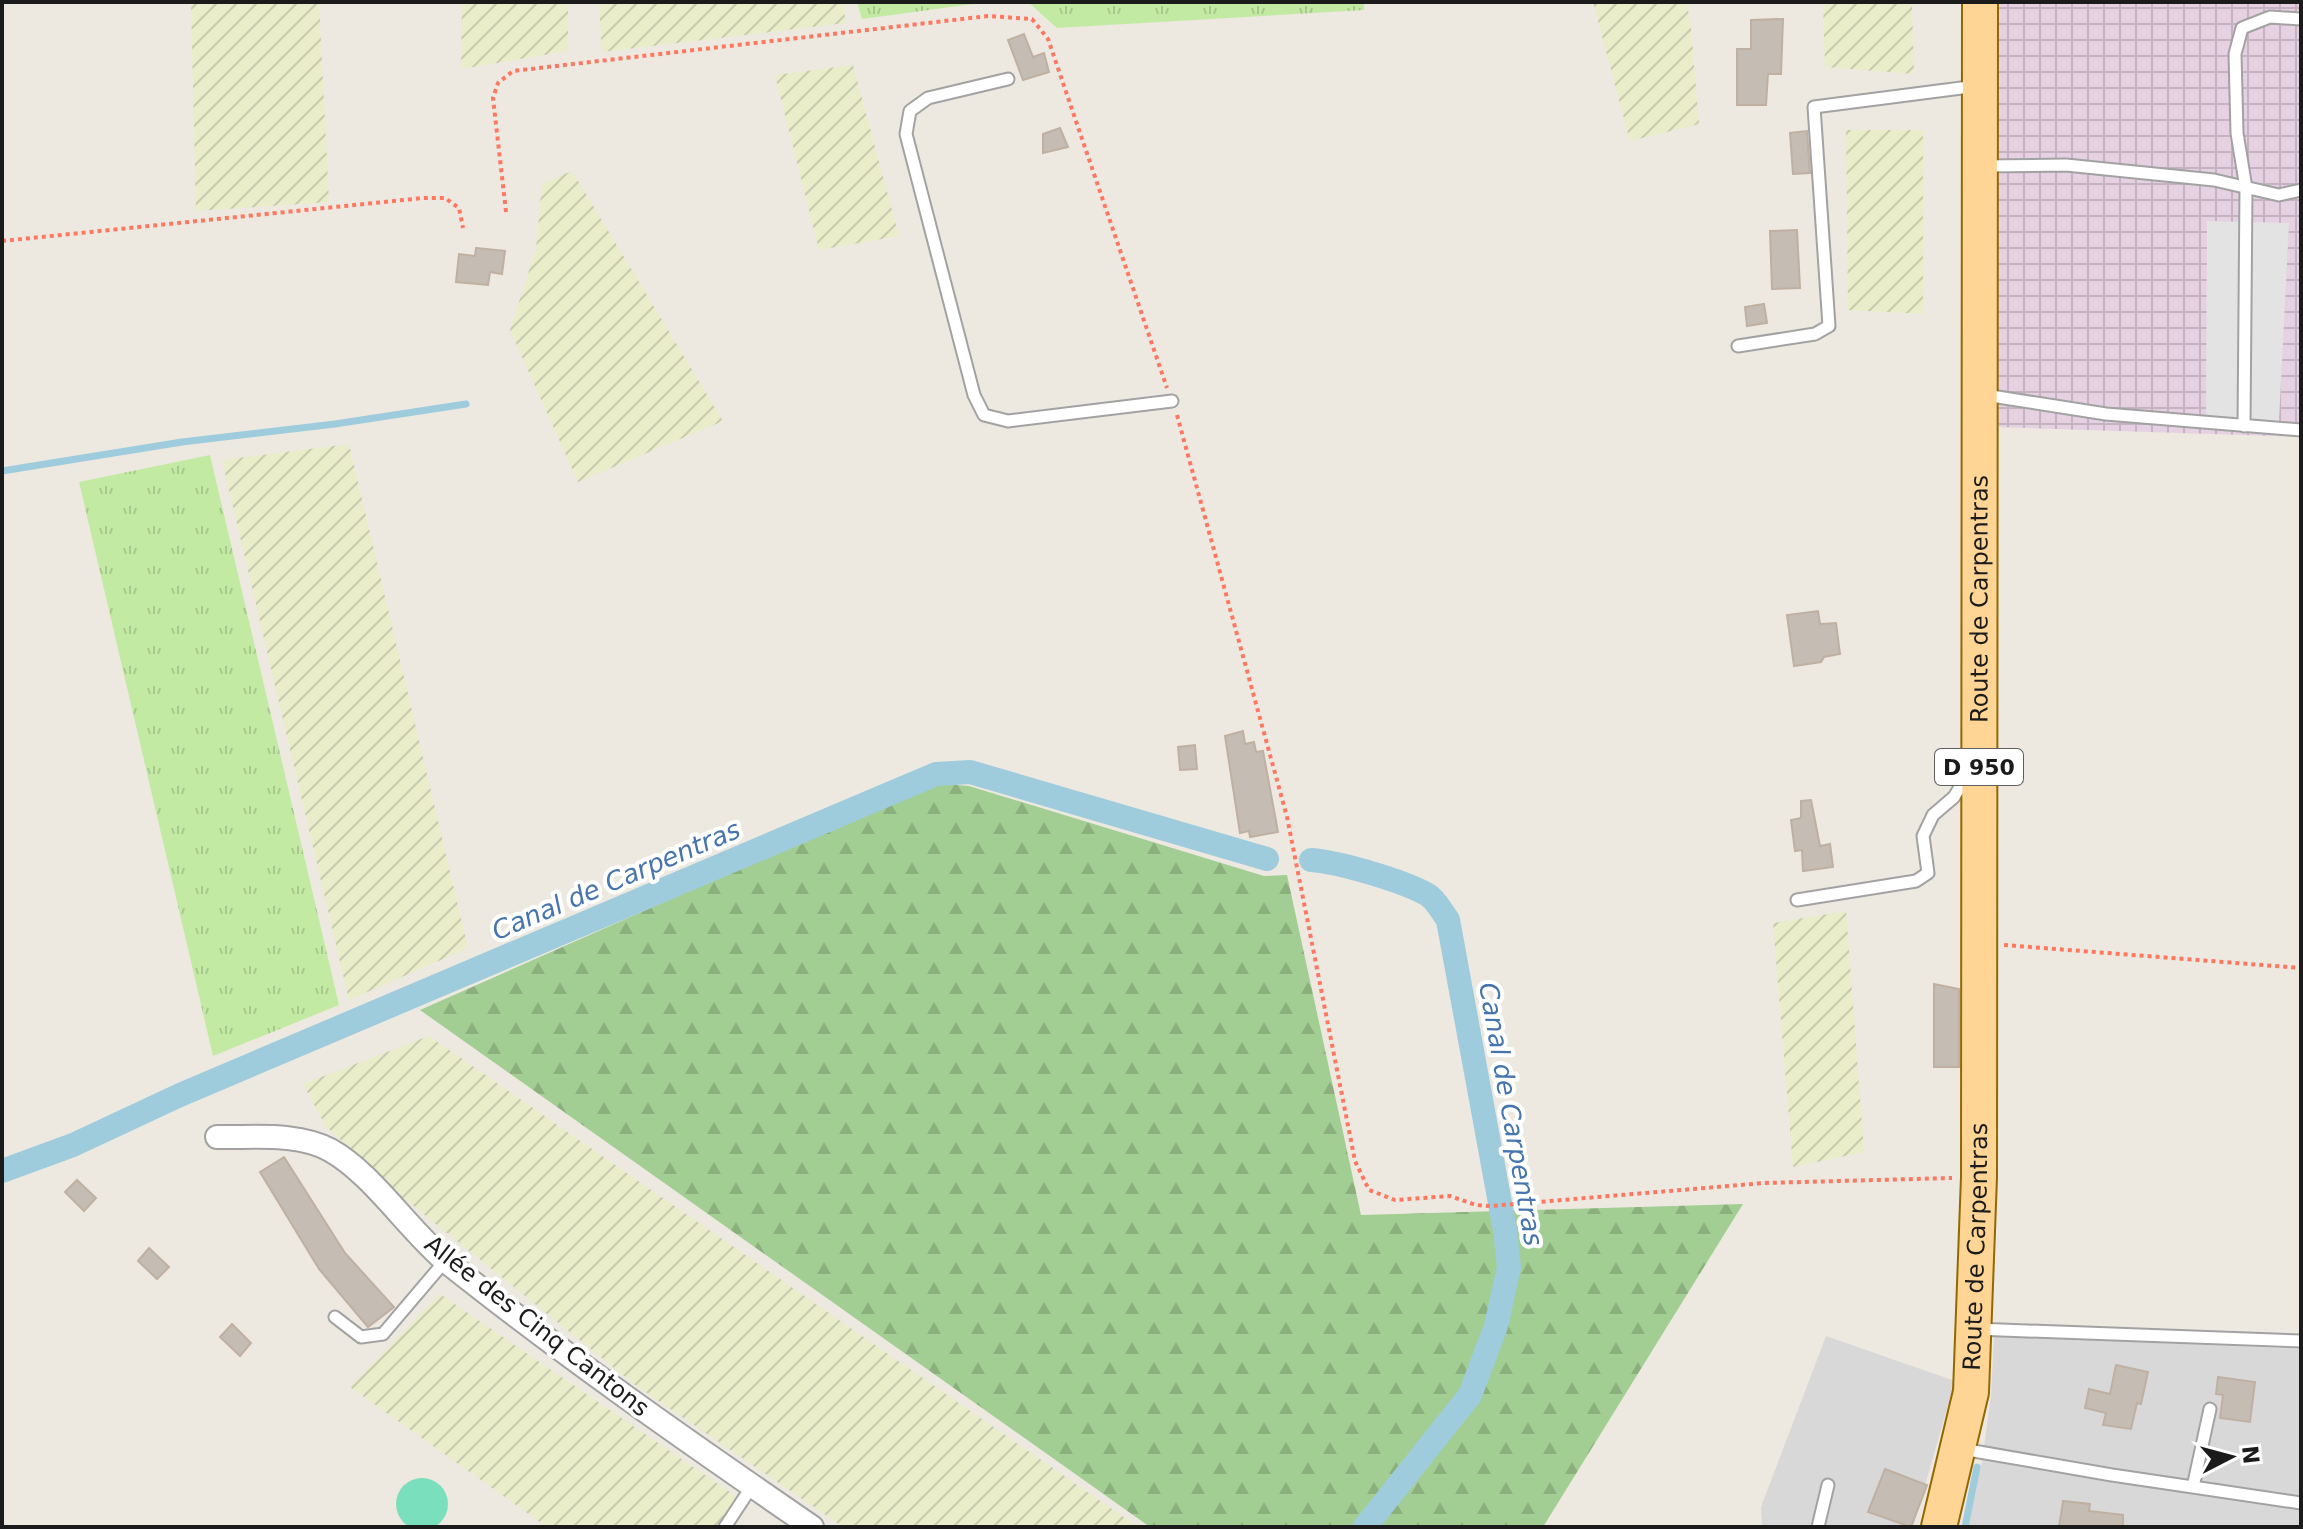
<svg xmlns="http://www.w3.org/2000/svg" width="2303" height="1529" font-family="'DejaVu Sans',sans-serif">
  <style>
    .residential { fill: #d9d8d8 }
    .industrial { fill: url(#industrial-grid) }
    .farmland { fill: url(#farmland-furrows) }
    .grass { fill: url(#grass-tufts) }
    .forest { fill: url(#forest-firs) }
    .pitch { fill: #7adfbd }
    .parking { fill: #e3e3e3 }
    .lines { fill: none; stroke-linecap: round; stroke-linejoin: round }
    .stream { stroke: #9eccdd; stroke-width: 7 }
    .canal { stroke: #9eccdd; stroke-width: 24 }
    .building { fill: #c5bcb3; stroke: #bfb0a2; stroke-width: 2 }
    .service-casing { stroke: #a2a2a2; stroke-width: 15 }
    .minor-casing { stroke: #a2a2a2; stroke-width: 26 }
    .primary-casing { stroke: #926800; stroke-width: 38 }
    .path { stroke: #fd7861; stroke-width: 4; stroke-dasharray: 4 4; stroke-linecap: butt }
    .service { stroke: #fff; stroke-width: 11 }
    .minor { stroke: #fff; stroke-width: 22 }
    .primary { stroke: #fed594; stroke-width: 34 }
    .labels { text-anchor: middle; dominant-baseline: central; stroke-width: 8; stroke-linejoin: round; paint-order: stroke }
    .shield { fill: #fff; stroke: #5f5f5f; stroke-width: 2 }
    .shield-label { font-size: 22px; font-weight: bold; fill: #1b1b1b }
    .street-label { font-size: 24px; fill: #1b1b1b; stroke: #fff }
    .water-label { font-size: 26px; font-style: italic; fill: #4674ac; stroke: #fff }
  </style>
  <defs>
    <pattern id="industrial-grid" width="8" height="8" patternUnits="userSpaceOnUse" patternTransform="scale(2)"><rect width="8" height="8" fill="#e6d1e2"/><path d="M0 4h8M4 0v8" fill="none" stroke="#c5b3c1"/></pattern>
    <pattern id="farmland-furrows" width="10" height="10" patternUnits="userSpaceOnUse" patternTransform="scale(2)"><rect width="10" height="10" fill="#e9edca"/><path d="M-1 1l2-2M0 10L10 0M9 11l2-2" fill="none" stroke="#c7cbad"/></pattern>
    <pattern id="grass-tufts" width="24" height="20" patternUnits="userSpaceOnUse" patternTransform="scale(2)"><rect width="24" height="20" fill="#c3eaa3"/><path d="M3 7l-1-3M5 7V3M7 7l1-3M15 17l-1-3M17 17v-4M19 17l1-3" fill="none" stroke="#a7c88c"/></pattern>
    <pattern id="forest-firs" width="22" height="20" patternUnits="userSpaceOnUse" patternTransform="scale(2)"><rect width="22" height="20" fill="#a2ce93"/><path d="M5 1l3.5 6h-7zM16 11l3.5 6h-7z" fill="#8bb07e"/></pattern>
  </defs>
  <rect width="100%" height="100%" fill="#ede9e0"/>
  <!-- residential -->
  <path class="residential" d="M1826 1336 1955 1381 1913 1527H1762L1761 1507Z
    M1994 1336 2301 1349V1527H1964L1982 1462 1991 1395Z"/>
  <!-- industrial -->
  <path class="industrial" d="M1999 2H2260L2301 4V437L1997 427Z"/>
  <!-- farmland -->
  <path class="farmland" d="M191 2H319L329 202 196 211Z
    M462 2H568V51L461 69Z
    M599 2H844L845 23 602 52Z
    M1593 2H1685L1690 17 1699 124 1630 141Z
    M1823 2H1912L1914 74 1825 67Z
    M853 65 899 236 819 250 775 75Z
    M1846 130H1923V314L1848 310Z
    M572 171 723 421 578 482 510 330 536 249 542 184Z
    M349 444 468 948 349 1000 222 460Z
    M1846 911 1864 1152 1793 1167 1773 923Z
    M429 1036 1138 1527H843L634 1384 385 1183 325 1125 303 1084Z
    M440 1294 740 1499 720 1527H547L350 1387Z"/>
  <!-- grass -->
  <path class="grass" d="M857 2H988L862 19Z
    M1028 2H1364V10L1057 28Z
    M210 455 339 1005 213 1056 79 482Z"/>
  <!-- forest -->
  <path class="forest" d="M933 783 969 786 1264 876 1287 875 1361 1215 1743 1204 1543 1527H1150L420 1010Z"/>
  <!-- pitch -->
  <path class="pitch" d="M396 1504a26 26 0 1 1 52 0a26 26 0 1 1-52 0Z"/>
  <!-- parking -->
  <path class="parking" d="M2207 221 2289 223 2279 421 2206 419Z"/>
  <g class="lines">
    <!-- stream -->
    <path class="stream" d="M2 471 182 442 335 424 466 404
      M1965 1527 1977 1467"/>
    <!-- canal -->
    <path class="canal" d="M1311 860C1339 862 1404 881 1428 895 1436 900 1442 912 1448 920L1505 1230 1509 1267 1496 1326 1470 1395 1365 1527
      M2 1171 73 1145 180 1095 936 774 970 772 1267 859"/>
  </g>
  <!-- building -->
  <path class="building" d="M1783 19 1781 74H1768L1766 105H1737V49H1751V20Z
    M1024 34 1033 57 1044 53 1049 72 1023 80 1008 40Z
    M1060 128 1068 147 1043 153V134Z
    M1807 131 1810 173 1793 174 1790 133Z
    M1797 230 1800 288 1772 289 1770 231Z
    M476 248 505 251 502 274 490 272 488 285 456 282 459 254 475 256Z
    M1764 304 1767 323 1747 326 1745 307Z
    M1818 611 1820 624 1836 623 1840 654 1824 657 1821 662 1794 666 1787 615Z
    M1243 731 1245 744 1254 742 1256 752 1263 751 1278 832 1250 837 1249 831 1240 833 1225 736Z
    M1195 745 1197 769 1180 770 1178 747Z
    M1811 800 1820 846 1830 844 1833 867 1803 871 1802 850 1795 851 1791 820 1801 818V801Z
    M1934 984 1959 989V1067H1934Z
    M284 1157 345 1253 394 1307 368 1327 319 1269 260 1172Z
    M77 1180 96 1198 84 1211 65 1192Z
    M149 1248 169 1267 157 1279 138 1261Z
    M232 1324 251 1343 240 1356 220 1337Z
    M2116 1365 2148 1372 2141 1404 2137 1403 2131 1429 2103 1425 2106 1413 2085 1408 2089 1389 2110 1394Z
    M2218 1377 2255 1382 2250 1422 2220 1418 2223 1395 2216 1394Z
    M1885 1469 1927 1485 1911 1527 1868 1512Z
    M2063 1501 2090 1504 2089 1511 2123 1515V1527H2059Z"/>
  <g class="lines">
    <defs>
      <path id="service" d="M1008 79 928 98 910 111 906 134 974 395 984 415 1008 421 1172 401
        M1982 166 2066 165 2214 180 2279 195 2301 190
        M1738 346 1815 334 1829 326 1814 107 1977 86
        M1985 395 2106 414 2301 430
        M2244 426 2246 188 2237 133 2235 54 2242 28 2270 17 2301 19
        M1797 900 1916 881 1928 873 1923 836 1933 815 1954 797 1969 772
        M335 1317 361 1337 383 1334 445 1261
        M1975 1329 2301 1341
        M1962 1449 2112 1475 2301 1503
        M2193 1487 2210 1409
        M725 1527 752 1486
        M1818 1527 1828 1485"/>
      <path id="minor" d="M217 1137C253 1138 297 1132 330 1150 372 1173 410 1232 448 1263 565 1356 688 1442 812 1527"/>
      <g id="primary">
        <path id="s1" d="M1939 1527 1971 1392 1979 1177 1980 2"/>
      </g>
    </defs>
    <!-- service casing -->
    <use href="#service" class="service-casing"/>
    <!-- minor casing -->
    <use href="#minor" class="minor-casing"/>
    <!-- primary casing -->
    <use href="#primary" class="primary-casing"/>
    <!-- path -->
    <path class="path" d="M506 212 493 98 498 83 513 71 988 16 1032 19 1048 39 1167 388
      M2 241 423 198H445L459 208 463 228
      M1177 415 1287 817 1355 1161 1369 1190 1395 1200 1450 1196 1476 1205 1491 1206 1764 1183 1952 1178
      M2004 945 2301 968"/>
    <!-- service -->
    <use href="#service" class="service"/>
    <!-- minor -->
    <use href="#minor" class="minor"/>
    <!-- primary -->
    <use href="#primary" class="primary"/>
  </g>
  <g class="labels">
    <!-- shield labels -->
    <rect class="shield" x="1935" y="749" width="88" height="36" rx="6"/>
    <g class="shield-label">
      <text x="1979" y="767">D 950</text>
    </g>
    <!-- street labels -->
    <g class="street-label">
      <text stroke="none"><textPath href="#s1" startOffset="932">Route de Carpentras</textPath></text>
      <text stroke="none"><textPath href="#s1" startOffset="284">Route de Carpentras</textPath></text>
      <text transform="translate(537 1326) rotate(38)">Allée des Cinq Cantons</text>
    </g>
    <!-- water labels -->
    <g class="water-label">
      <text transform="translate(616 880) rotate(-23)">Canal de Carpentras</text>
      <text transform="translate(1511 1114) rotate(80)">Canal de Carpentras</text>
    </g>
  </g>
  <!-- border -->
  <rect width="2303" height="1529" fill="none" stroke="#1b1b1b" stroke-width="8"/>
  <!-- north arrow -->
  <g transform="translate(2231 1457) rotate(84)" stroke="#ffffff" stroke-width="6" paint-order="stroke">
  <path d="M0-6L14 30L0 20L-14 30Z" fill="#1b1b1b"/>
  <text y="-12" font-size="22" font-weight="bold" text-anchor="middle" fill="#1b1b1b">N</text>
  </g>
</svg>
